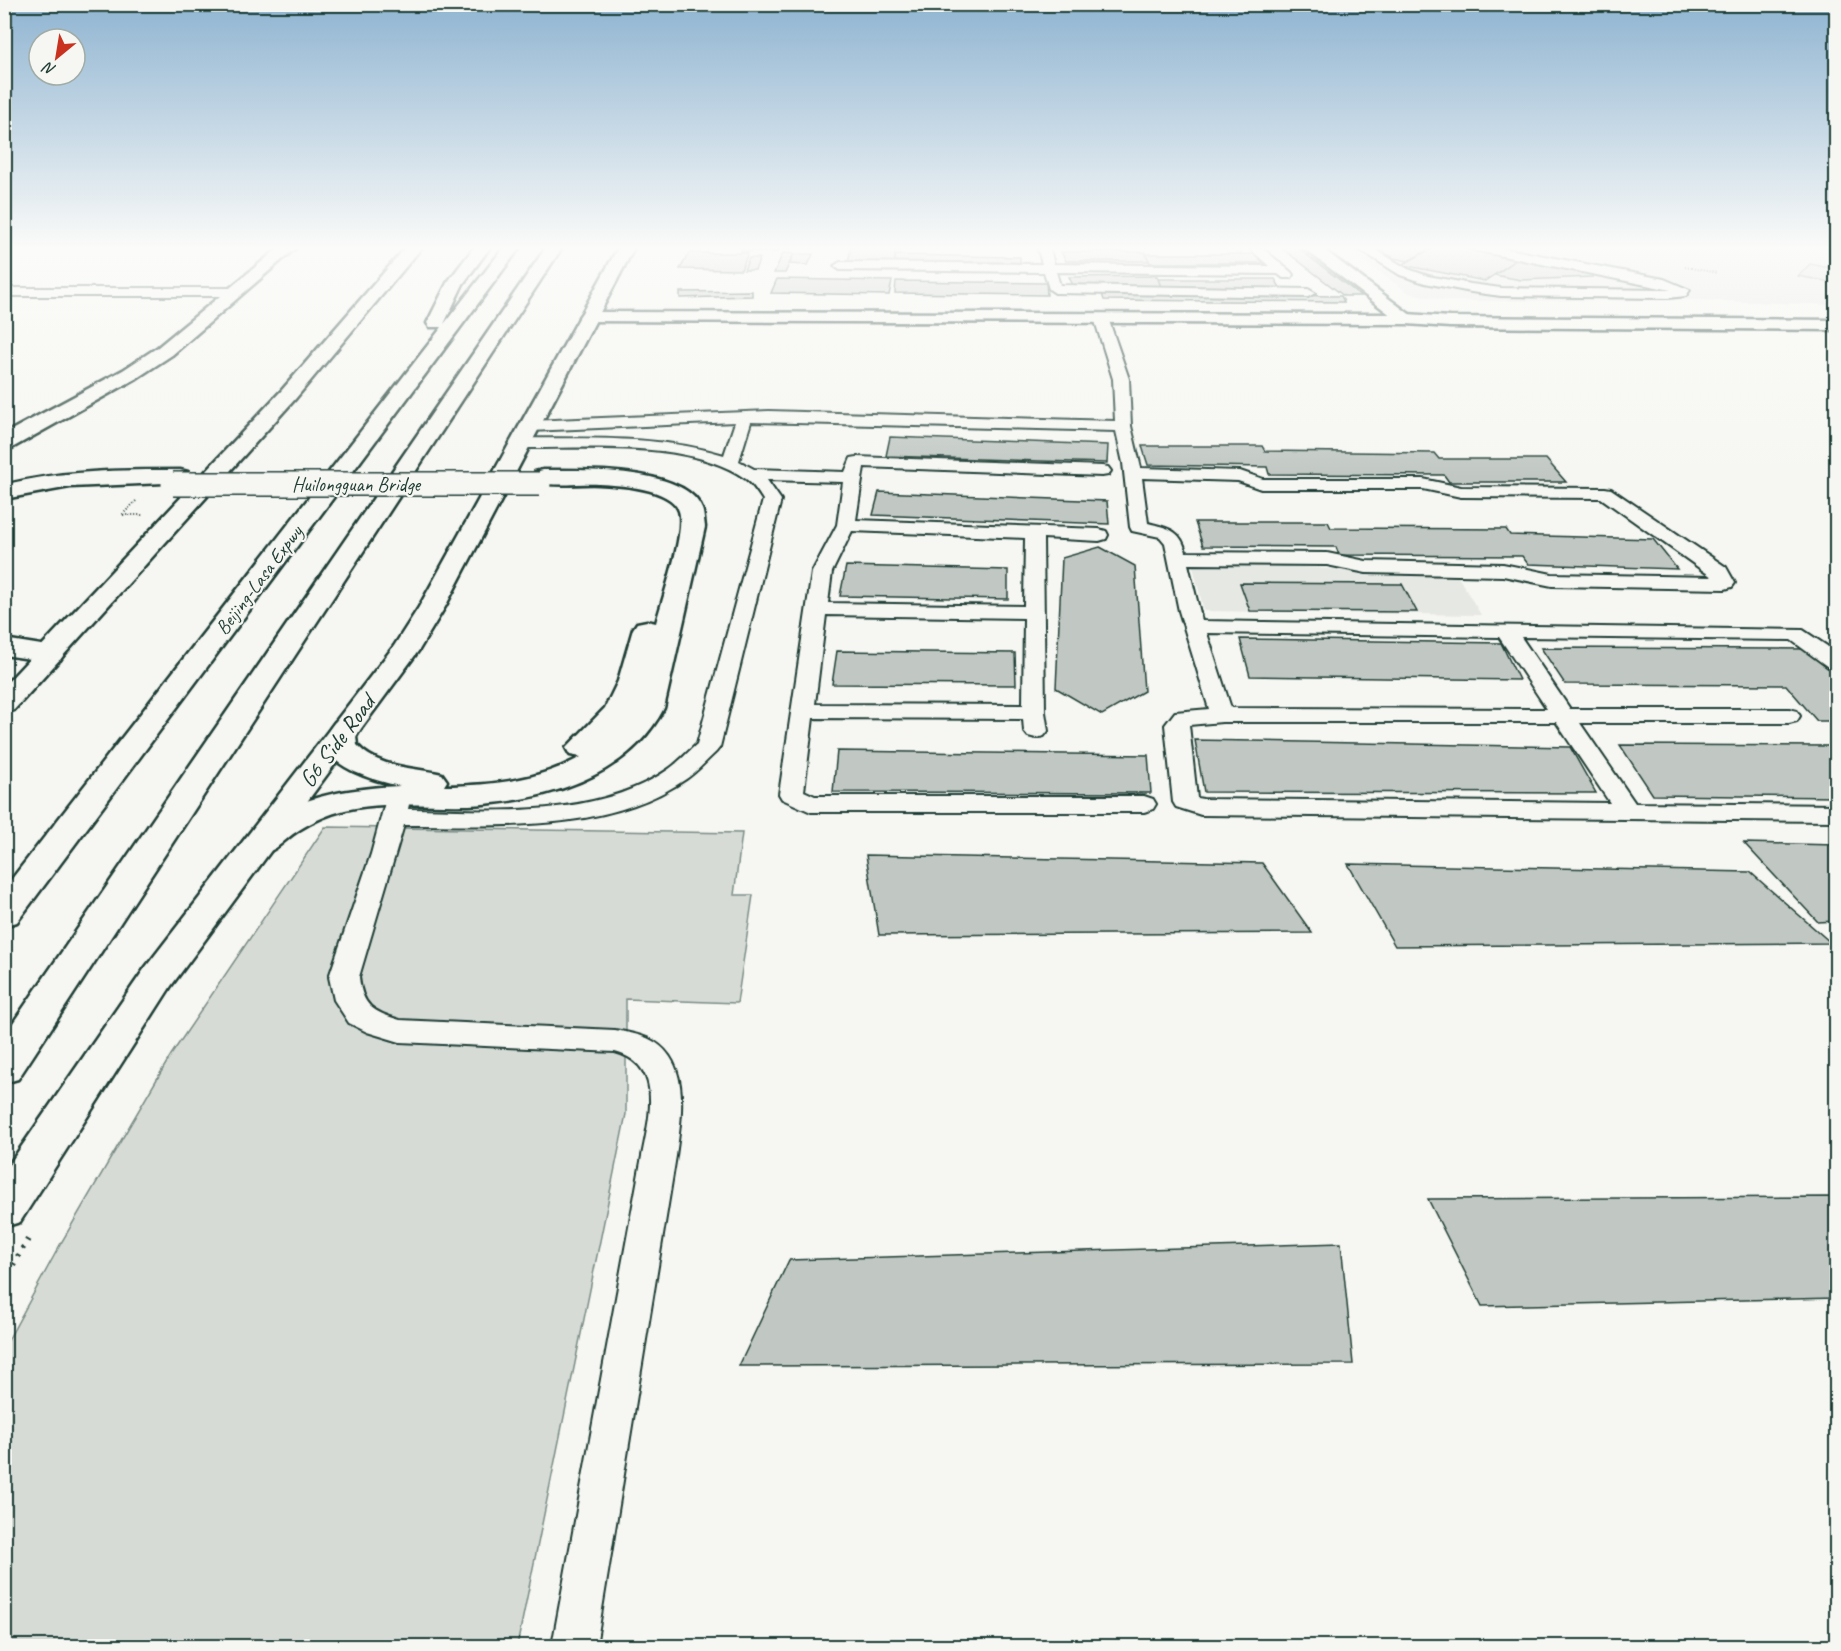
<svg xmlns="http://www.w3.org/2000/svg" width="1841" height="1651" font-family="Caveat,sans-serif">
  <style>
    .built { fill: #e6e8e4 }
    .green { fill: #d6dbd6; stroke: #7a8c85; stroke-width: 1.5 }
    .building { fill: #c1c8c3; stroke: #1f3d34; stroke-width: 1.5 }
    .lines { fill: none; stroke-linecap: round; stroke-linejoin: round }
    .minor-casing { stroke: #1f3d34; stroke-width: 4 }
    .tertiary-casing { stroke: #1f3d34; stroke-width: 5 }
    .secondary-casing { stroke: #1f3d34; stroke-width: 5 }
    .primary-casing { stroke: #1f3d34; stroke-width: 5 }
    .motorway-casing { stroke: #1f3d34; stroke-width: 5 }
    .path-far1 { stroke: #1f3d34; stroke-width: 2; stroke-dasharray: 1 2; stroke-linecap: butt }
    .path { stroke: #1f3d34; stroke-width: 6; stroke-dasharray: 2 7; stroke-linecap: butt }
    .minor { fill: #f6f6f2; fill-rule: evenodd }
    .tertiary { fill: #f6f6f2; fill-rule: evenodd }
    .secondary { fill: #f6f6f2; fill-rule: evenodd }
    .primary { fill: #f6f6f2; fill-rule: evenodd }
    .motorway { fill: #f6f6f2; fill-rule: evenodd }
    .secondary-bridge-casing { stroke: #1f3d34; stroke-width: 26; stroke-linecap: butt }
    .secondary-bridge { stroke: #f6f6f2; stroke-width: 23 }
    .labels { text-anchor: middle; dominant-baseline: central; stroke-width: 4.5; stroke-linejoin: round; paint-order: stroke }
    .far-street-label { font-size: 20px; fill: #1f3d34; stroke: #f6f6f2 }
    .street-label { font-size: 24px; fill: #1f3d34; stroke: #f6f6f2 }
  </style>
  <rect width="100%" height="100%" fill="#f6f6f2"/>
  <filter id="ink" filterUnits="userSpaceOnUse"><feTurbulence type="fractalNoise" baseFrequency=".0167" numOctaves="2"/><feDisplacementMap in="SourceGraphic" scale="12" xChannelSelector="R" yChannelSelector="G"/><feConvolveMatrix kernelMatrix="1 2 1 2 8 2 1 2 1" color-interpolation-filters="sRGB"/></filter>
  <g filter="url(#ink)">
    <!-- built -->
    <path class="built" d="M1342 246H1836V305L1694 300 1448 301 1409 293Z
      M1260 564 1404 574 1457 575 1481 615 1204 611 1193 566Z"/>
    <!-- green -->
    <path class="green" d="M1810 264 1836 269V283L1798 276Z
      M325 827 742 833 734 895H753L737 1003 626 999V1114L517 1646H5V1346L61 1243 171 1055Z"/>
    <!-- building -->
    <path class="building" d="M743 246H780L778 252 741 251Z
      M851 246H896L895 264H848Z
      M1279 246H1295L1361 296H1344Z
      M1372 246H1436L1408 261 1394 258Z
      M1436 246H1452L1519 258 1485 281 1402 265Z
      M1061 252H1145L1149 261H1066Z
      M689 253H748L741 270 680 269Z
      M783 253 794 254 785 273H774Z
      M794 254H813L808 265 789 264Z
      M1146 254H1257L1263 263H1150Z
      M895 255 1020 257V267L895 265Z
      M749 258H760L755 270H744Z
      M1519 258 1598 273 1592 277 1521 280 1495 275Z
      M1157 276 1161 287H1074L1069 277Z
      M777 279 892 281 889 295 771 293Z
      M1158 279H1275L1281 289H1162Z
      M896 281 1046 283 1047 295 895 293Z
      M752 291V296L680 298V292Z
      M1102 294 1341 296 1344 302 1104 300Z
      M890 437 1108 445 1107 463 886 456Z
      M1142 446H1262L1265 451 1434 453 1439 459H1546L1566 482H1449L1444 475 1269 474 1267 467 1148 465Z
      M879 492 1107 501 1109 524 873 515Z
      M1195 522H1328L1331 528 1506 529 1510 535 1653 539 1677 569 1528 564 1522 556 1339 555 1336 547 1203 546Z
      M1100 547 1135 566 1144 691 1102 715 1056 688 1062 558Z
      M846 566 1008 570V599L840 596Z
      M1240 583 1402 584 1417 612 1250 611Z
      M1240 639 1501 643 1519 680 1250 676Z
      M1541 648 1814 649 1836 673V721H1817L1786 685 1565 684Z
      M837 651 1015 653 1016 685 832 684Z
      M1195 740 1570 747 1596 793 1204 792Z
      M1620 745 1836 746V797L1653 795Z
      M837 751 1148 755 1151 793 833 792Z
      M1744 843 1836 845V921L1818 922Z
      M866 855 1262 863 1312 933 879 935Z
      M1348 864 1750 872 1831 943 1395 946Z
      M1836 1197V1298L1482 1306 1428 1199Z
      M1341 1243 1353 1364 739 1366 789 1260Z"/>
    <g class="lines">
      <defs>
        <path id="minor" d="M1037 246H1049L1054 264 1269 266 1247 246H1260L1291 272 1293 275 1291 278H1283L1278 274 1056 272 1060 285 1308 289 1315 293 1308 297 1055 293 1049 289 1044 272 840 270 834 266 840 262 1042 264Z
          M1354 246H1369L1408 269 1428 276 1471 284 1501 288 1671 290 1473 250 1467 246H1492L1664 279 1690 290 1686 296 1668 298 1501 296 1471 292 1425 283 1400 275Z
          M4 288H236L243 292 236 296H4Z
          M1101 314 1108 318 1129 379 1131 426 1141 468 1240 471 1263 479H1423L1461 487 1605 488 1611 489 1726 567 1735 583 1732 587 1725 589 1552 586 1503 576 1366 573 1327 565 1188 564 1202 621 1803 630 1836 652V668L1828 667 1791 640 1521 637 1570 709H1789L1797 711 1800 716 1797 721 1789 723H1580L1635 803 1836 805V821L1201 815 1176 807 1173 802 1165 725 1175 712 1209 709 1179 611 1165 543 1160 537 1132 531 1130 527 1123 463 1116 431 751 422 739 461 754 469 845 472 851 458 857 457 1102 466 1108 467 1111 471 1108 475 1102 476 864 467 856 520 1099 529 1106 531 1108 535 1106 539 1099 541 1043 538 1045 712 1048 731 1044 736 1036 738 1028 736 1024 731 1023 719 813 718 804 791 815 796H1144L1153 799 1156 804 1153 809 1144 812H811L782 799 779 794 812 572 837 525 843 482 767 480 781 500 720 747 716 752C706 761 697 772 686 779 606 834 496 825 404 825L359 977C362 1006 373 1012 400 1020L615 1030C626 1032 637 1034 647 1038 693 1058 681 1118 676 1156L596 1646H552L642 1156C649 1118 665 1065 615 1052L400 1042 367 1032 349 1023 334 1000 329 977 371 854 387 795 390 790 399 788 408 790 411 795 408 809C492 810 596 820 669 769 679 762 688 752 697 744L763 500C758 492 753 484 746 479 689 439 587 449 520 448L512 443 520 438C588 439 659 435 724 455L735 422 530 431 522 426 530 421 769 411 1115 421 1113 379 1094 318ZM1142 478 1238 481 1261 489H1423L1461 497 1601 498 1712 577 1552 574 1503 564 1366 561 1327 553 1186 552C1181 530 1168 528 1148 523ZM852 531 1025 538 1024 606 828 603 832 572ZM826 615 1024 618 1023 705 815 704ZM1207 633 1499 637 1547 709 1231 708ZM1222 722H1556L1610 803 1203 799 1197 798 1189 725Z"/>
        <path id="tertiary" d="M281 246H298L172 355 137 378 12 448 4 449V434L123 370 158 347Z
          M1301 246H1319L1416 319 1413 323H1401Z
          M4 639 60 648 64 654 60 660 50 662 4 655Z"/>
        <path id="secondary" d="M588 312 1407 314 1450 317 1836 320V330L1450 327 1407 324 582 321 579 317 582 313Z
          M180 470 188 472 191 477 188 482 70 487 4 499V485C62 470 121 470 180 470Z
          M543 470C580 470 686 466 702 509 704 514 704 521 705 527L664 708C627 779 543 801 469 805 428 806 385 801 345 810 329 814 313 821 299 830 279 842 275 858 248 851L243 844C274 798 350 788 400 786 380 782 321 767 326 738 327 732 332 726 335 722L346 719 357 722 361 728 356 737 357 745C379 769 413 767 442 774L447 781 444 786C492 785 538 781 581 757L570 755 566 748 605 708 618 681 633 629 637 623 647 621 656 623C662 600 686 531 679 511 671 488 620 485 599 484 579 483 555 487 535 482L532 477 535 472Z"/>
        <path id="primary" d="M407 246H423L296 398 14 710 4 713V686L282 390Z
          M619 246H635L445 607 419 650 171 986 20 1222 4 1227V1172L145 968 394 646 419 607Z"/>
        <path id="motorway" d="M475 246H491L463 284 444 324 505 246H521L17 922 4 926V889L442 327H430L427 323 447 283Z
          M547 246H563L18 1079 4 1083V1036Z"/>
      </defs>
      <!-- minor casing -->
      <use href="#minor" class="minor-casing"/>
      <!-- tertiary casing -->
      <use href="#tertiary" class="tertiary-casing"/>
      <!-- secondary casing -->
      <use href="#secondary" class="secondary-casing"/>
      <!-- primary casing -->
      <use href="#primary" class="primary-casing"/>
      <!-- motorway casing -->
      <use href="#motorway" class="motorway-casing"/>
      <!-- path-far1 -->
      <path class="path-far1" d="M1685 267 1717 273
        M136 501 122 515H143"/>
      <!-- path -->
      <path class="path" d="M4 1280 30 1236"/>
      <!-- minor -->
      <use href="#minor" class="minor"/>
      <!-- tertiary -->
      <use href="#tertiary" class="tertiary"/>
      <!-- secondary -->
      <use href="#secondary" class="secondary"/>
      <!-- primary -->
      <use href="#primary" class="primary"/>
      <!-- motorway -->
      <use href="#motorway" class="motorway"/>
      <defs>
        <path id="secondary-bridge" d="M173 484H539"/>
      </defs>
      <!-- secondary-bridge casing -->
      <use href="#secondary-bridge" class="secondary-bridge-casing"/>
      <!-- secondary-bridge -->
      <use href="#secondary-bridge" class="secondary-bridge"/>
    </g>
  </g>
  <!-- sky -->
  <linearGradient id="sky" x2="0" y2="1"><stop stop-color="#8fb4d1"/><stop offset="0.52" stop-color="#fbfbf9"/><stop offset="1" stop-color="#fbfbf9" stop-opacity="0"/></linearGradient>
  <rect width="1841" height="477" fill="url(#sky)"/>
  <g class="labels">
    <!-- far-street labels -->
    <g class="far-street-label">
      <text x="356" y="484">Huilongguan Bridge</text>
      <text transform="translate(259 580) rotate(-53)">Beijing-Lasa Expwy</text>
    </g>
    <!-- street labels -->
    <g class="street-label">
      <text transform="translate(337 741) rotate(-53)">G6 Side Road</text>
    </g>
  </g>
  <!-- margin -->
  <rect width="1841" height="1651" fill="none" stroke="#f6f6f2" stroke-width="24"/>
  <rect x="12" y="12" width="1817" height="1627" fill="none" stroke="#1f3d34" stroke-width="2" filter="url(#ink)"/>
  <!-- north arrow -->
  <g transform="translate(57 57) rotate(210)"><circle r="28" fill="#f6f6f2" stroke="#a0aca6" stroke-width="1.5"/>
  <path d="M0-4.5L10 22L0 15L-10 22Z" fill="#c8321e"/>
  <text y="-9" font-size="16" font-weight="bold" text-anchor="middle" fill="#1f3d34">N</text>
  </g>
</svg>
